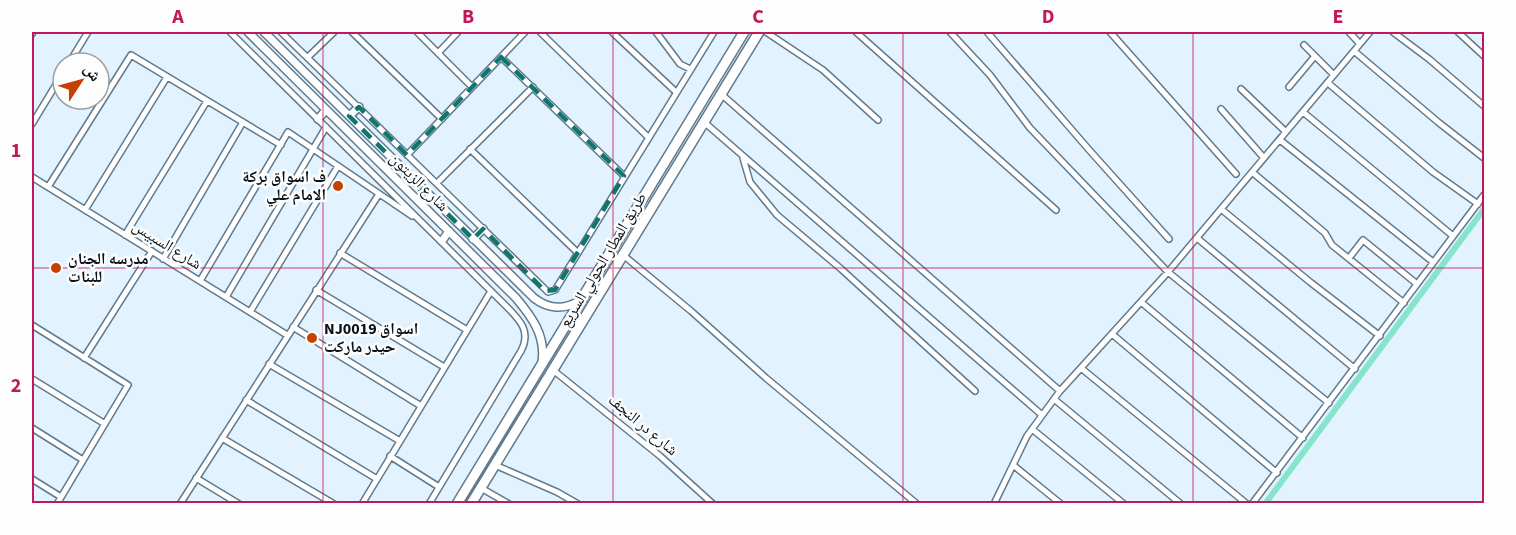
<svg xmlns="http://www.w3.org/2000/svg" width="1516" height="535" font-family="'Source Sans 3','Noto Naskh Arabic',sans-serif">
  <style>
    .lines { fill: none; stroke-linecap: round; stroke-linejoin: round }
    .canal { stroke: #86e4cb; stroke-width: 6 }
    .street-casing { stroke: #617a8c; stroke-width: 8 }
    .secondary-casing { stroke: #617a8c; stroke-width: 10 }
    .highway-casing { stroke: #617a8c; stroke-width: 12 }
    .street { stroke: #fff; stroke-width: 5 }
    .secondary { stroke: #fff; stroke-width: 7 }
    .highway { stroke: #fff; stroke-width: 9 }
    .marked { fill: none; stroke: #0f766e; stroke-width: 4.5; stroke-dasharray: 12 8; stroke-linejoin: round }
    .grid { fill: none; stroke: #c2185b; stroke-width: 1.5; stroke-opacity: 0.55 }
    .poi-dot { fill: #c64000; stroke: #fdfdfd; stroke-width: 2 }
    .labels { text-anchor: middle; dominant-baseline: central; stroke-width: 5; stroke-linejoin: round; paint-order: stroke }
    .poi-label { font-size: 16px; font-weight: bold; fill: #071117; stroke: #fdfdfd; text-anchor: start }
    .street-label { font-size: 16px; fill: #071117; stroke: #fdfdfd }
    .neatline { fill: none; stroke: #c2185b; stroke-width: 2 }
    .grid-label { font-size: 20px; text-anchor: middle; font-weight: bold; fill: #c2185b }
  </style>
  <rect width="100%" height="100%" fill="#e2f3ff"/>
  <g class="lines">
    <!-- canal -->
    <path class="canal" d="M1265 504 1484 209"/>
    <defs>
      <path id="street" d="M230 32 507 307C521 321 531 332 521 351L429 504
        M281 32 548 292 555 290 557 287 714 32
        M352 32 442 119
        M417 32 472 87
        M540 32 648 137
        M612 32 676 92
        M656 32 680 64 690 69
        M766 32 823 70 878 120
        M856 32 1056 210
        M950 32 990 75 1030 128 1168 272 1329 403
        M987 32 1091 152 1169 239
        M1110 32 1236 174
        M1349 32 1360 44
        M1393 32 1429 59 1484 106
        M1458 32 1484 56
        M32 34 33 32
        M1304 45 1334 75
        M1354 51 1438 122 1484 158
        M438 53 458 32
        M308 57 334 32
        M501 57 624 176
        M69 63 88 32
        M1328 83 1433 172 1478 204
        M1289 87 1315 56
        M1241 89 1286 132
        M721 94 1060 391
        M1221 109 1264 158
        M1303 112 1453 236
        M704 122 1042 415
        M32 124 63 73
        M1280 140 1433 262
        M470 149 578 253
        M407 155 525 32
        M743 158 750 182 777 215 840 268 975 391
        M1252 172 1325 233 1332 245 1404 303
        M32 177 287 335
        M437 183 533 87
        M48 187 131 55 281 145
        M1221 209 1310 282 1380 336
        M85 210 167 77
        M125 235 207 101
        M1197 238 1355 369
        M340 253 467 330
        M623 255 691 311 766 378 917 504
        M1349 258 1363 240 1417 284
        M163 259 243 122
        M200 281 288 132 412 216
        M316 290 444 367
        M226 297 326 127
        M1141 302 1303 438
        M250 312 338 166
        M32 325 128 385 57 504
        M293 327 421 406
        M1112 334 1277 473
        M84 358 152 251
        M269 364 400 441
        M1081 368 1247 504
        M553 370 660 456 713 504
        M32 379 105 424
        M1054 399 1181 504
        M246 400 377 479
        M32 428 83 460
        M1032 429 1124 504
        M222 438 334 504
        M390 456 439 487
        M495 465 557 492 578 504
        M1013 465 1061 504
        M196 478 239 504
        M32 479 61 497
        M481 488 509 504
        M180 504 379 194
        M362 504 491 291
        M994 504 1027 436 1060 391 1168 272 1370 32
        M1252 504 1484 195"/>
      <path id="secondary" d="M248 32 516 298C532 317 546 336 542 362
        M264 32 534 298C548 309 564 310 579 301
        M349 116 359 107
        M318 119 326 110
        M473 239 483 229
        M442 241 449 231"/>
      <path id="highway" d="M457 504 744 32
        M471 504 759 32"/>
    </defs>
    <!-- street casing -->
    <use href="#street" class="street-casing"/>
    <!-- secondary casing -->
    <use href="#secondary" class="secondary-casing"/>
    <!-- highway casing -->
    <use href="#highway" class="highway-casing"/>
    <!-- street -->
    <use href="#street" class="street"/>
    <!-- secondary -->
    <use href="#secondary" class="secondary"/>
    <!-- highway -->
    <use href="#highway" class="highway"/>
  </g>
  <!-- marked area -->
  <path class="marked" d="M501 57 624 176 555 290 545 291 483 229 473 239 349 116 359 107 407 155Z"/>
  <!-- grid -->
  <path class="grid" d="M323 32V504M613 32V504M903 32V504M1193 32V504M32 268H1484"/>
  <!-- markers -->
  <g class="poi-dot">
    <circle cx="338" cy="186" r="6"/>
    <circle cx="56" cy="268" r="6"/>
    <circle cx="312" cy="338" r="6"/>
  </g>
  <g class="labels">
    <!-- poi labels -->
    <g class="poi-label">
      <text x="326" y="177" text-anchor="end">ف اسواق بركة<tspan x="326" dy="18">الامام علي</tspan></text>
      <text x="68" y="259">مدرسه الجنان<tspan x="68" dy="18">للبنات</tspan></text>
      <text x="324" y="329">NJ0019 اسواق<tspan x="324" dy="18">حيدر ماركت</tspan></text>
    </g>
    <!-- street labels -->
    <g class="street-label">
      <text transform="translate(419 182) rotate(45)">شارع الزيتون</text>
      <text transform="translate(167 245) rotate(32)">شارع السبيس</text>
      <text transform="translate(603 260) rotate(-59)">طريق المطار الحولي السريع</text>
      <text transform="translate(643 425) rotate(40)">شارع در النجف</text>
    </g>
  </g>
  <!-- border -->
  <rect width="1516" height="535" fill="none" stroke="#fdfdfd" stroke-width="66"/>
  <!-- north arrow -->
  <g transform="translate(81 81) rotate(54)"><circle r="28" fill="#fdfdfd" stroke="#9b9fa1" stroke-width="1.5"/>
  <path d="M0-4.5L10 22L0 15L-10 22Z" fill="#c64000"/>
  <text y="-9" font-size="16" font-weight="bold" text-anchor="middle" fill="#071117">ش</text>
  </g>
  <rect x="33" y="33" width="1450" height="469" class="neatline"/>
  <g class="grid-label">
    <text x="178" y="23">A</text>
    <text x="468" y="23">B</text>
    <text x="758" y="23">C</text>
    <text x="1048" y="23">D</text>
    <text x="1338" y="23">E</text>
    <text x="16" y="157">1</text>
    <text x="16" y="392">2</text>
  </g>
</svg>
